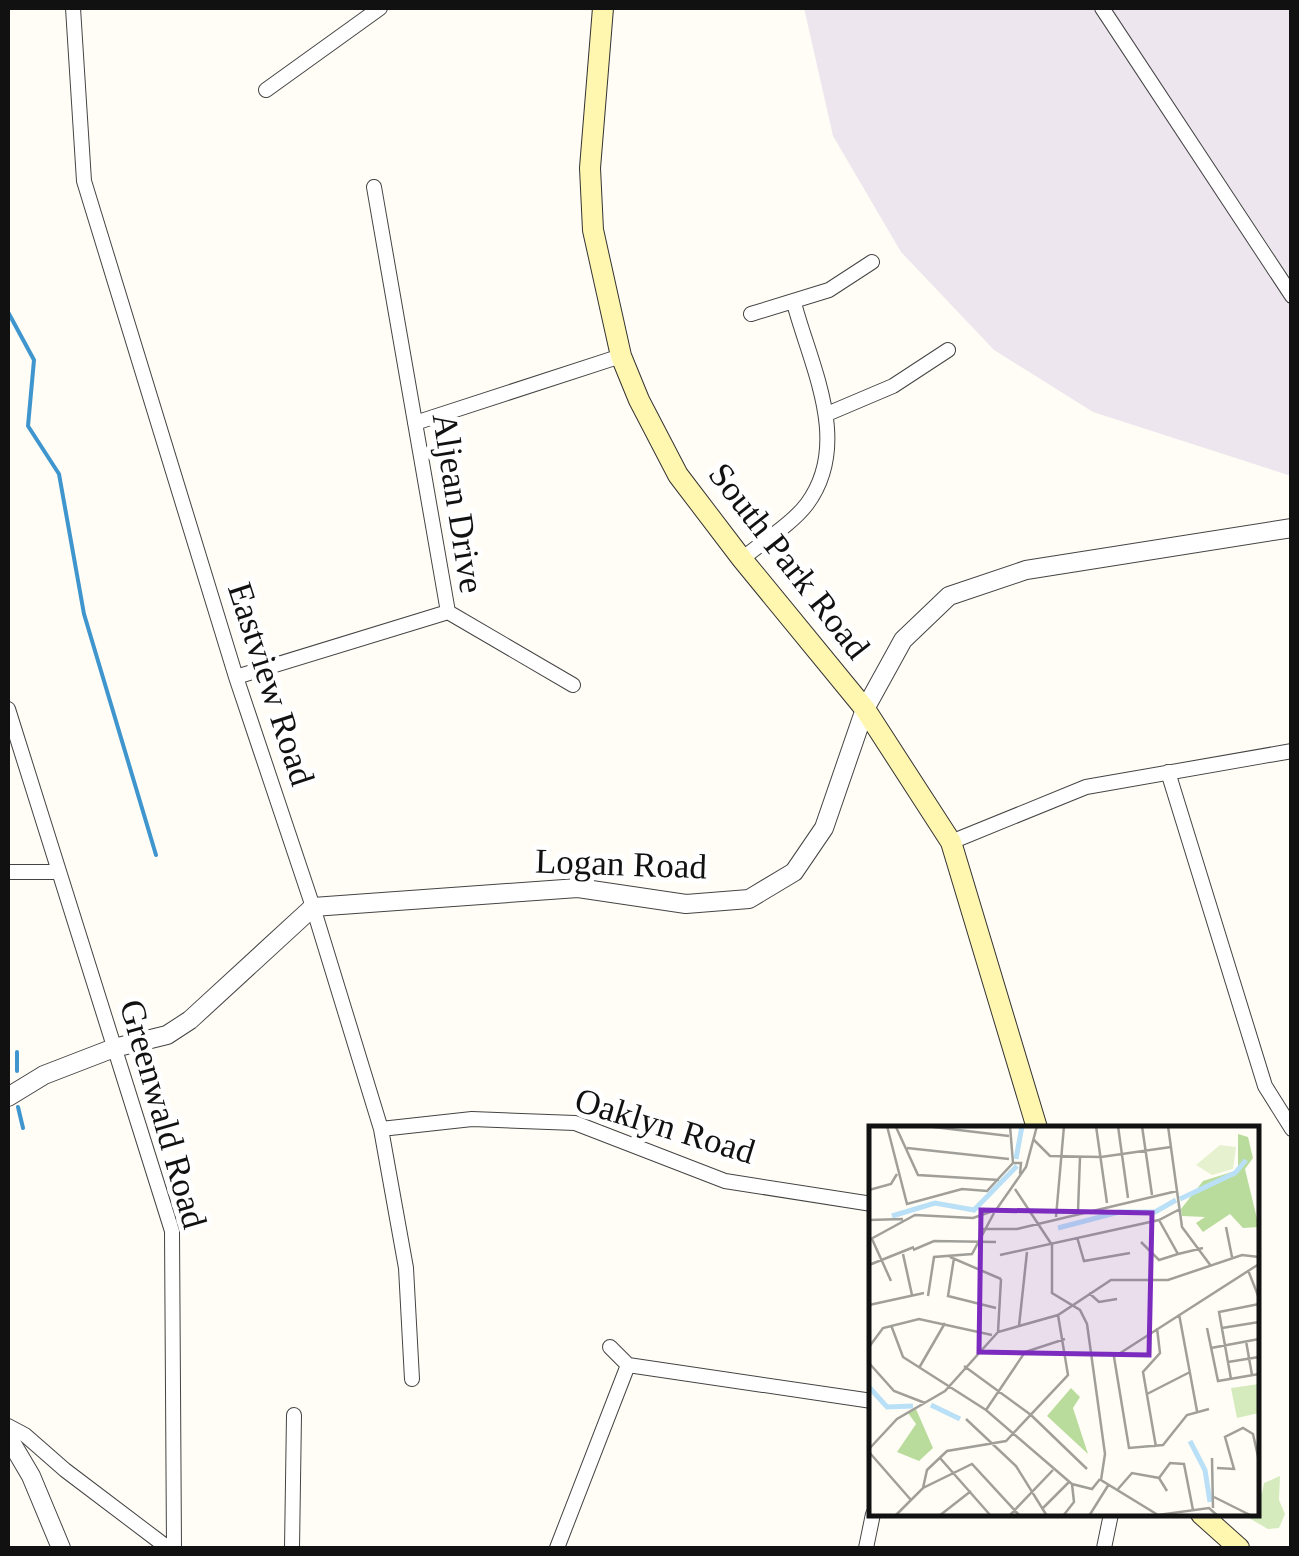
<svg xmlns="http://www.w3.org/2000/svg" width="1299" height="1556" font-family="'Times New Roman',serif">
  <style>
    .industrial { fill: #eee6ef }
    .green { fill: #d5ebbd }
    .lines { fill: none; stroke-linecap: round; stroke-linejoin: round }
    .stream { stroke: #3f96cf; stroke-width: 4 }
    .minor-casing { stroke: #444; stroke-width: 16 }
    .tertiary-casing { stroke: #444; stroke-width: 20 }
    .secondary-casing { stroke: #333; stroke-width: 22 }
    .minor { stroke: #fff; stroke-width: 14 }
    .tertiary { stroke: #fff; stroke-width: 18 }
    .secondary { stroke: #fff6b0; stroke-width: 20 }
    .labels { text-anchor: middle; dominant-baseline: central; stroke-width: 10; stroke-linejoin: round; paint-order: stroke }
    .street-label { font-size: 35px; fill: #111; stroke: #fff }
    .inset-river { fill: none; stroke: #b9e0f7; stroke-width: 5 }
    .inset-road { fill: none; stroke: #a09f9a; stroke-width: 2.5 }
    .view { fill: #7b2cbf; fill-opacity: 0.15; stroke: #7b2cbf; stroke-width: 5 }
    .inset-edge { fill: none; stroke: #111; stroke-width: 5 }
  </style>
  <rect width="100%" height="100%" fill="#fffdf5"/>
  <!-- industrial -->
  <path class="industrial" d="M804 8H1291V476L1093 412 994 350 901 252 833 136Z"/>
  <!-- green -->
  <path class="green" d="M1280 1476 1279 1500 1285 1514 1279 1528 1268 1529 1242 1514H1256L1257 1494 1262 1493 1264 1483Z"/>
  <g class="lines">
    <!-- stream -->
    <path class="stream" d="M8 237V259
      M8 312 34 360 28 426 59 474 84 614 156 855
      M17 1052V1071
      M18 1107 23 1128"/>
    <defs>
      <path id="minor" d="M73 8 84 181 236 677 313 907 381 1129 406 1268 412 1379
        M1102 8 1292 296
        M266 90 380 8
        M751 314 829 290 872 262
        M827 414 893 386 948 350
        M415 423 621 356
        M742 559C762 542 791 525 807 504 852 443 811 367 794 303
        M448 612 573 685
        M236 677 448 612 374 187
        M8 709 172 1231 174 1548
        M1168 772 1265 1086 1292 1129
        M951 842 1086 787 1292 751
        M8 872H59
        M381 1129 472 1119 575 1123 725 1181 872 1204
        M610 1347 628 1365
        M628 1365 872 1401
        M8 1426 25 1435 65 1470 168 1548
        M292 1548 294 1415
        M557 1548 628 1365
        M866 1548 873 1514
        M1104 1548 1111 1514"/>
      <path id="tertiary" d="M8 1097 44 1075 114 1048 167 1035 190 1020 313 907 578 888 686 904 749 899 794 872 824 828 865 709 903 640 949 596 1026 570 1292 528
        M8 1437 31 1476 61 1548"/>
      <path id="secondary" d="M603 8 590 168 593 230 621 356 639 400 678 475 742 559 865 709 951 842 1037 1128
        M1201 1514 1239 1548"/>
    </defs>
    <!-- minor casing -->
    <use href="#minor" class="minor-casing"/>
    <!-- tertiary casing -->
    <use href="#tertiary" class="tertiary-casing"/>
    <!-- secondary casing -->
    <use href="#secondary" class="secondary-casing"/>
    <!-- minor -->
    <use href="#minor" class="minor"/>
    <!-- tertiary -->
    <use href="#tertiary" class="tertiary"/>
    <!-- secondary -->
    <use href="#secondary" class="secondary"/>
  </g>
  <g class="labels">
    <!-- street labels -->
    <g class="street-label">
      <text transform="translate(458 503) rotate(81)">Aljean Drive</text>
      <text transform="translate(789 561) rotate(52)">South Park Road</text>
      <text transform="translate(271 684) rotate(72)">Eastview Road</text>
      <text transform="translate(621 864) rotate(2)">Logan Road</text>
      <text transform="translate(163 1114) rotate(74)">Greenwald Road</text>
      <text transform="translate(665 1126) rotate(17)">Oaklyn Road</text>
    </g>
  </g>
  <!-- overview -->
  <g transform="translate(869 1126)">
    <rect width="390" height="390" fill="#fffdf5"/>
    <path d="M390 258V287L368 292 362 262Z" fill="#d5ebbd"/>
    <path d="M369 8 379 11 384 32 376 43 390 101 374 102 361 88 334 106 327 97 336 91 313 90 312 83 334 55 369 44ZM202 262 211 271 204 282 219 328 178 290ZM47 283 64 322 50 335 28 326 47 298 39 287Z" fill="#b9dc9c"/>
    <path d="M351 19 367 21 364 43 343 49 327 39Z" fill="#e6f2cf"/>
    <path class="inset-river" d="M147 33 153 0M311 73 366 47 377 34M23 90 66 77 105 84 148 40M189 102 250 86H286L307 74M0 261 18 281 44 280M62 279 91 293M321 315 336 344 341 376"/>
    <path class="inset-road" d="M18 0 38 78 93 63 118 65 144 37H152L151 48M56 0 140 10M141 0 144 37M227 0 238 77M249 0 259 72M273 0 283 69M299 0 313 101 342 140M27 1 49 49 130 54M165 14 181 30 232 31 302 21M38 22 140 33M146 63 183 119V167L211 184 218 198 236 328 232 354 289 389 340 382 349 390M0 64 22 58 28 48M209 85 211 31M187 91 195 0M0 94 34 93M290 94 309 128 334 122M357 101 363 131M112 103H148L308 65M208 111 215 135 261 127M3 113 22 155M0 114 46 89 104 92 127 84 157 41 168 0M272 116 290 134 309 128M44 124 65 115 127 116M34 128 43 169M131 129 290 94 311 83M81 131 132 153M85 132 79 170 127 182M0 139 45 121M379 144 390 172M220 167 230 176 248 173M59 170 65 131 103 128 125 87M0 179 55 167M310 188 328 285M22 199 34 231 117 284 203 358 223 363 231 353M150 200 158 126M338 202 349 255 390 248M353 202 390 196M129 206 132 153M377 215 383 249M0 221 14 202 50 193 123 209M342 222 390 213M359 236 390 231M0 237 25 265 56 277M95 240 162 289 218 343M50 242 76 197M362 253 350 186 390 178M278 268 321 246M340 283 318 289 294 319 260 322 245 231 390 138M117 284 156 226 196 213M97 293 147 340 178 390M287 321 274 246 291 227 288 202M0 323 28 293 76 265 129 206 189 189 242 154H299L373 129 390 131M0 326 42 374M71 332 122 390M343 332 344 382M348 342 365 343 356 311 374 302 384 308 390 335M290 352 301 337 315 338 324 384M54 362 58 344 78 325 137 315 199 249 189 189M249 363 263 347 290 352 298 365M345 371 383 390M173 383 200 356M26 390 54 362 103 338 151 390M70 390 102 365M140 390 184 344M194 390 205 376 203 358M220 390 240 358"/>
    <path class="view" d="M112 84 283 87 280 229 110 226Z"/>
    <rect width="390" height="390" class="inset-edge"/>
  </g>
  <!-- border -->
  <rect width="1299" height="1556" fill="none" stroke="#111111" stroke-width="20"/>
</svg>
